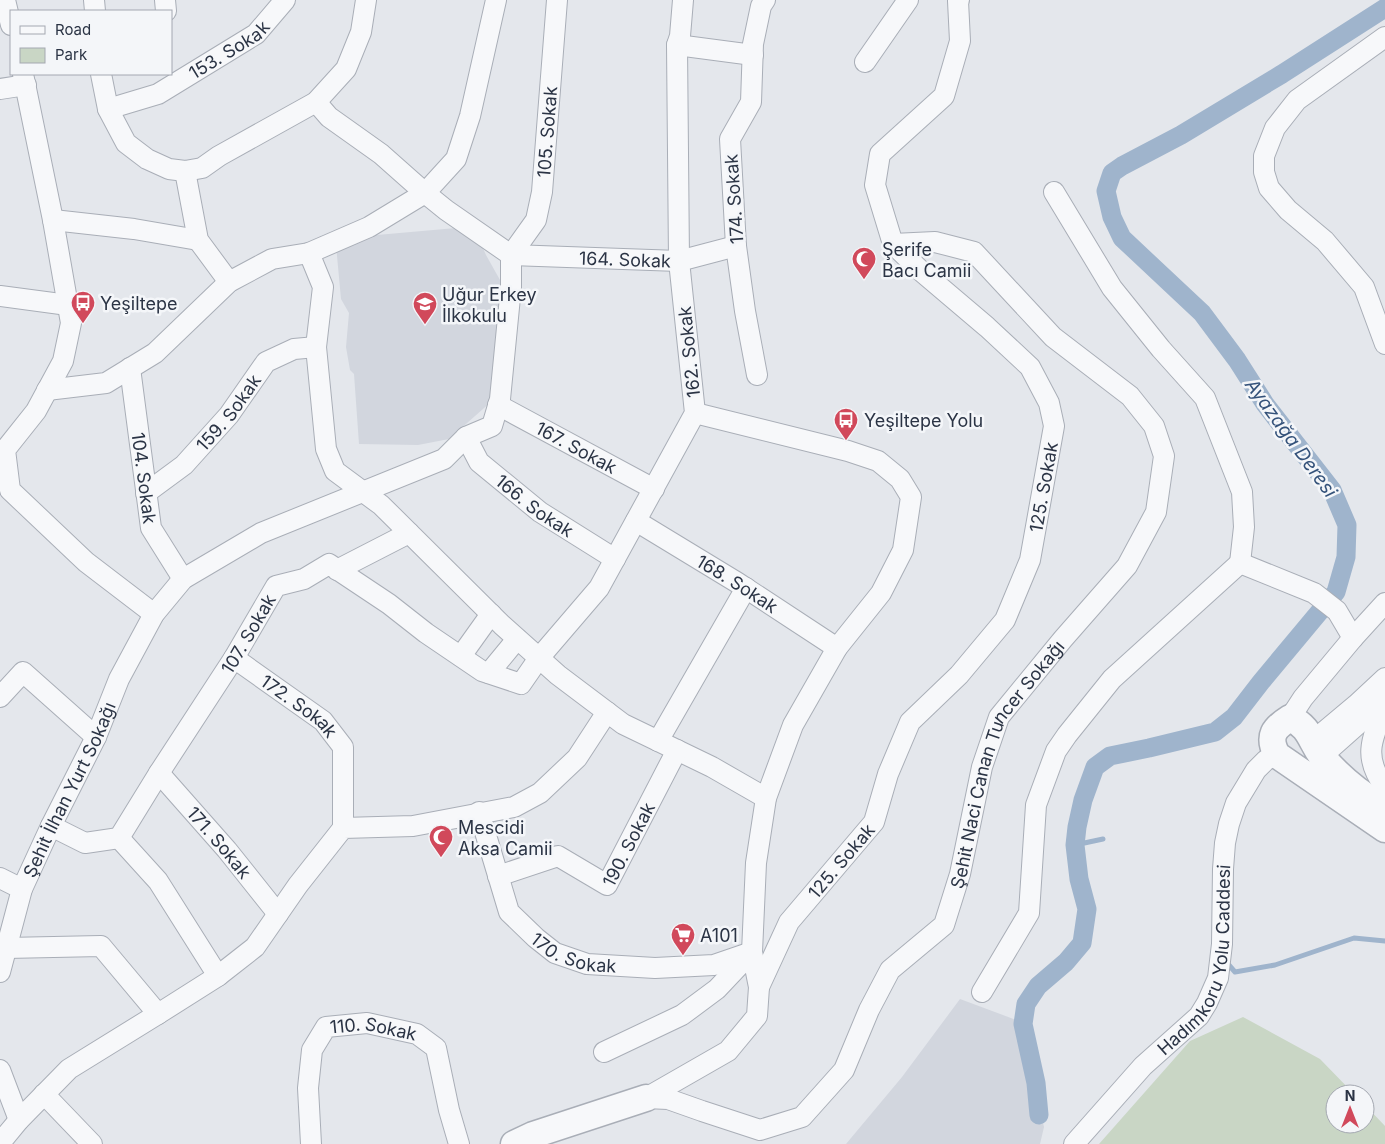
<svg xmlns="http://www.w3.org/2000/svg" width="1385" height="1144" font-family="Inter,sans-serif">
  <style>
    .built { fill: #d2d6de }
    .green { fill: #c9d6c5 }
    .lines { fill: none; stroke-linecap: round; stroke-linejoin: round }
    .stream { stroke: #9fb4cc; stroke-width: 5 }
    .canal { stroke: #9fb4cc; stroke-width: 19 }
    .minor-casing { stroke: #a9aeb7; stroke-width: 22 }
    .tertiary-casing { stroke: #a9aeb7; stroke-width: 29 }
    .minor { stroke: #f7f8fa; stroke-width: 20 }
    .tertiary { stroke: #f7f8fa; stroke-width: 26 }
    .labels { text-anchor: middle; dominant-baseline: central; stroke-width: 5; stroke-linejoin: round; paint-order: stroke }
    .street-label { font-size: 18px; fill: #2b3445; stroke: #f4f6f9 }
    .poi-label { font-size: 18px; fill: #2b3445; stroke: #f4f6f9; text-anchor: start }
    .water-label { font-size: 19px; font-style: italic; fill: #34527a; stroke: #f4f6f9 }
  </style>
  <rect width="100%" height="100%" fill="#e4e7ec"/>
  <!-- built -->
  <path class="built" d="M456 228 478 237 486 255 500 280 502 338 492 401 449 439 418 445 359 444 354 374 350 370 346 347 349 313 341 299 336 245 343 238Z
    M960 999 1019 1021 1044 1127 1040 1144H846L902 1077Z"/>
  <!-- green -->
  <path class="green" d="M1243 1017 1320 1059 1354 1094H1335V1124H1365V1105L1385 1126V1144H1099L1190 1041Z"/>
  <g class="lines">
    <!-- stream -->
    <path class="stream" d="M1075 845 1103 839
      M1227 961 1228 964 1235 972 1275 965 1354 938 1385 941"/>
    <!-- canal -->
    <path class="canal" d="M1039 1115 1036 1083 1023 1024 1026 1004 1038 986 1066 962 1082 943 1087 909 1079 879 1075 845 1077 827 1083 800 1095 767 1110 756 1149 748 1215 732 1234 717 1261 682 1336 592 1346 557 1347 525 1332 490 1265 404 1237 360 1202 313 1122 238 1112 217 1106 191 1112 173 1122 166 1181 135 1282 74 1385 8"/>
    <defs>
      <g id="minor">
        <path d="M5 0 11 25"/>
        <path d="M94 0 95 11"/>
        <path d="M165 0 166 11"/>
        <path d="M1385 37 1297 100 1275 128 1264 156V172L1269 188 1288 210 1325 241 1364 287 1385 344"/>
        <path d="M677 45 753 55"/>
        <path d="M865 62 908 0"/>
        <path d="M23 74 53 220 71 323 63 361 36 411 5 450 10 490 86 562 154 614"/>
        <path d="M101 74 108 109 126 143 147 159 169 169 185 171 202 168 219 156 316 102 346 69 361 32 366 0"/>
        <path d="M0 89 26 85"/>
        <path id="s1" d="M108 109 158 94 256 34 285 0"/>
        <path d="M185 171 198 240 229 282"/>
        <path d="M1054 192 1112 288 1161 349 1205 398 1242 492 1244 527 1240 563"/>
        <path d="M53 220 134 229 198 240"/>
        <path d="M309 253 323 287 316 347 326 449 335 471 381 505 502 625 558 675 623 724 712 767 766 798"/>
        <path id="s2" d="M511 255 536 220 542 192 557 0"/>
        <path id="s3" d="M511 255 679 261 736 246"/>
        <path d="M0 296 68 305"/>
        <path id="s4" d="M130 368 151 528 183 579"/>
        <path d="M757 375 745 311 736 246 730 139 751 102 753 44 761 6 765 0"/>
        <path d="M47 390 106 383 155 353 229 282 272 259 309 253 369 227 425 193 456 159 470 116 496 0"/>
        <path id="s5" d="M498 405 654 489"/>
        <path id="s6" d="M466 437 479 462 540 512 615 559"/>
        <path id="s7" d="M146 493 184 465 229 415 266 362 294 349 316 347"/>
        <path id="s8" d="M636 521 738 583 837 648"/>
        <path d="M1240 563 1314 593 1337 611 1353 638"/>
        <path d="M337 570 409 533"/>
        <path d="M461 656 491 614"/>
        <path id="s9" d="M234 658 323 721 343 747V828"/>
        <path d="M489 673 517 639"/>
        <path d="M0 697 23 672 96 737"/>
        <path d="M1385 707C1372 738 1362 757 1385 787"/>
        <path d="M1290 718 1303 698 1353 638 1385 603"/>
        <path d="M658 741 746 588"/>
        <path d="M1313 741 1356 705 1385 678"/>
        <path d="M1322 756 1384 701"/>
        <path id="s10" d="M159 773 227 850 278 914"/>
        <path id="s11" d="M479 812 509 912 536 938 555 953 587 964 655 968 714 965 752 952"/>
        <path id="s12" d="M51 826 85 843 119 838 159 773 234 658 276 586 304 579 329 564 389 604 426 633 482 671 521 684 539 658 599 588 695 413 679 261 677 45 680 36 683 0"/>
        <path d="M119 838 158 881 218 976"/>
        <path id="s13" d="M498 876 558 856 607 885 677 750"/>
        <path d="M0 878 22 889"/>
        <path d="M6 948 101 946 158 1014"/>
        <path id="s14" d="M0 972 22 889 51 826 96 737 119 679 154 614 183 579 261 533 444 459 466 437 492 426 500 399 511 287V255L446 210 425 193 381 154 329 117 316 102"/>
        <path id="s15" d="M759 987 789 922 874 822 888 774 910 722 959 675 1005 620 1030 560 1054 426 1049 403 1030 367 987 327 921 271 893 244 875 185 880 154 944 96 960 41 958 1 959 0"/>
        <path d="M982 992 1029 913 1036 805 1056 751 1067 735 1112 679 1240 563"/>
        <path d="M604 1052 682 1015 717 989 751 953"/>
        <path d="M0 1070 19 1120"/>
        <path d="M44 1094 92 1144"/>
        <path id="s16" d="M646 1098 668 1099 702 1111 760 1130 802 1117 844 1070 869 1010 890 970 944 925 960 874 982 767 999 717 1063 639 1127 566 1156 512 1164 456 1154 426 1130 396 1053 337 974 252 935 242 893 244"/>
        <path d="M646 1098 728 1051 757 1016 759 987 752 952 756 863 766 798 793 725 837 648 881 593 903 550 911 497 900 479 878 461 848 451 695 413"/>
        <path d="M0 1143 19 1120 69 1069 158 1014 218 976 255 947 298 885 343 828 413 826 514 807 540 793 577 758 607 712"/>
        <path id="s17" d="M311 1144 308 1088 312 1050 326 1027 367 1023 417 1034 436 1048 449 1110 459 1144"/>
        <path id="s18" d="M1074 1144 1143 1066 1199 1016 1207 1003 1218 978 1222 944 1223 869 1225 843 1229 824 1236 803 1256 770 1266 760 1277 755"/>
      </g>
      <path id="tertiary" d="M1385 808C1363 796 1341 778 1324 759 1310 743 1312 728 1290 718 1274 728 1267 736 1277 755L1385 829
        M514 1144 533 1135 646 1098"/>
    </defs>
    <!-- minor casing -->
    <use href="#minor" class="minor-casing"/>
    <!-- tertiary casing -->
    <use href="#tertiary" class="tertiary-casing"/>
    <!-- minor -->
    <use href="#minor" class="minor"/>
    <!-- tertiary -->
    <use href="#tertiary" class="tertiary"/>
  </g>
  <!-- icons -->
  <defs>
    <symbol id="mosque-pin" viewBox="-11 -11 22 30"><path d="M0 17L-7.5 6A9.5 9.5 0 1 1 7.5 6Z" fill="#d1495b" stroke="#f4f6f9"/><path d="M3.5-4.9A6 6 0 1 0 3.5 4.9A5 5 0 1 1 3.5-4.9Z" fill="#fff"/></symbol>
    <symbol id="bus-pin" viewBox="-11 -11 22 30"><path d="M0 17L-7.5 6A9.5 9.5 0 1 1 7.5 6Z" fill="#d1495b" stroke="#f4f6f9"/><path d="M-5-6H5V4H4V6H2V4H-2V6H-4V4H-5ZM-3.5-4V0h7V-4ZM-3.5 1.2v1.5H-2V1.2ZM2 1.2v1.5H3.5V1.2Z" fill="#fff"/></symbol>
    <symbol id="school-pin" viewBox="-11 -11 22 30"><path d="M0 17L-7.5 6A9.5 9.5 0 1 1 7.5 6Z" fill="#d1495b" stroke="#f4f6f9"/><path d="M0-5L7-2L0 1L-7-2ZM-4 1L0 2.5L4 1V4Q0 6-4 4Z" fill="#fff"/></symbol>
    <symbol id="supermarket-pin" viewBox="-11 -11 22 30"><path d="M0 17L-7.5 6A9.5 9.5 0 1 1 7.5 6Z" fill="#d1495b" stroke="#f4f6f9"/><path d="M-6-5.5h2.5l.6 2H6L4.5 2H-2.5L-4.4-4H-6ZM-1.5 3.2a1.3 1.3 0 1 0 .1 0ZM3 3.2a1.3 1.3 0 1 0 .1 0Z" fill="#fff"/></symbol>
  </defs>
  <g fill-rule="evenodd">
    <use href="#mosque-pin" x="850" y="245" width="28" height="38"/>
    <use href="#bus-pin" x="69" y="289" width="28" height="38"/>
    <use href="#school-pin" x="411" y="290" width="28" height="38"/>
    <use href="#bus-pin" x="832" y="406" width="28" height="38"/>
    <use href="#mosque-pin" x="427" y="823" width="28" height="38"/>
    <use href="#supermarket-pin" x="669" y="921" width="28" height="38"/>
  </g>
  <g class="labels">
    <!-- street labels -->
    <g class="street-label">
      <text stroke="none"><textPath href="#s1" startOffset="136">153. Sokak</textPath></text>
      <text stroke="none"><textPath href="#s2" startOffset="132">105. Sokak</textPath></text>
      <text transform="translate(734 199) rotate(-94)">174. Sokak</text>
      <text stroke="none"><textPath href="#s3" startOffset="114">164. Sokak</textPath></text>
      <text transform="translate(689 352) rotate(-96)">162. Sokak</text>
      <text stroke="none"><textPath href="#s7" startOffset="116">159. Sokak</textPath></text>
      <text stroke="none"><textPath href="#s5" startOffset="89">167. Sokak</textPath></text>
      <text stroke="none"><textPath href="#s4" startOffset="111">104. Sokak</textPath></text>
      <text stroke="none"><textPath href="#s15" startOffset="588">125. Sokak</textPath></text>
      <text stroke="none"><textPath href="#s6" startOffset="99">166. Sokak</textPath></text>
      <text stroke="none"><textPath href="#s8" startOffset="119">168. Sokak</textPath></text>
      <text stroke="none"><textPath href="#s12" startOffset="314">107. Sokak</textPath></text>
      <text stroke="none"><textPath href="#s9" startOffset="81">172. Sokak</textPath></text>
      <text stroke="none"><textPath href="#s16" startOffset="582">Şehit Naci Canan Tuncer Sokağı</textPath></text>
      <text stroke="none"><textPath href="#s14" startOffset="196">Şehit İlhan Yurt Sokağı</textPath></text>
      <text stroke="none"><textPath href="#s13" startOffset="166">190. Sokak</textPath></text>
      <text stroke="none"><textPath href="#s10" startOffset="92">171. Sokak</textPath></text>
      <text stroke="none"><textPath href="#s15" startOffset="152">125. Sokak</textPath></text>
      <text stroke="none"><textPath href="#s11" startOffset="184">170. Sokak</textPath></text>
      <text stroke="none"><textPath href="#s18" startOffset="231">Hadımkoru Yolu Caddesi</textPath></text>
      <text stroke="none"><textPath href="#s17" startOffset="169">110. Sokak</textPath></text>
    </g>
    <!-- poi labels -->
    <g class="poi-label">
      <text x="882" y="249">Şerife<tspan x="882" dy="21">Bacı Camii</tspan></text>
      <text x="442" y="294">Uğur Erkey<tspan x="442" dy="21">İlkokulu</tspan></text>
      <text x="100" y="303">Yeşiltepe</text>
      <text x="864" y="420">Yeşiltepe Yolu</text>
      <text x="458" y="827">Mescidi<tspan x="458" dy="21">Aksa Camii</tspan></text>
      <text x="700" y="935">A101</text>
    </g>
    <!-- water labels -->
    <g class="water-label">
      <text transform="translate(1291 438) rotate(54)">Ayazağa Deresi</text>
    </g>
  </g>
  <!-- legend -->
  <rect x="10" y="10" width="162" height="65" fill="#f4f6f9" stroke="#a4a8b1"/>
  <rect x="20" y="26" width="25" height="8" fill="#f7f8fa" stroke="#a4a8b1"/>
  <text x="55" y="35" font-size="15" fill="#2b3445">Road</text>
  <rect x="20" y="48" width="25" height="15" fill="#c9d6c5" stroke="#a4a8b1"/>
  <text x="55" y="60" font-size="15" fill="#2b3445">Park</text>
  <!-- north arrow -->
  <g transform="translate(1350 1109)"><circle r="24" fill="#f4f6f9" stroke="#a4a8b1"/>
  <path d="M0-4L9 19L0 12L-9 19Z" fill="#d1495b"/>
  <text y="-8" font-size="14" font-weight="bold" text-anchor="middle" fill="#2b3445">N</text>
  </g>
</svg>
